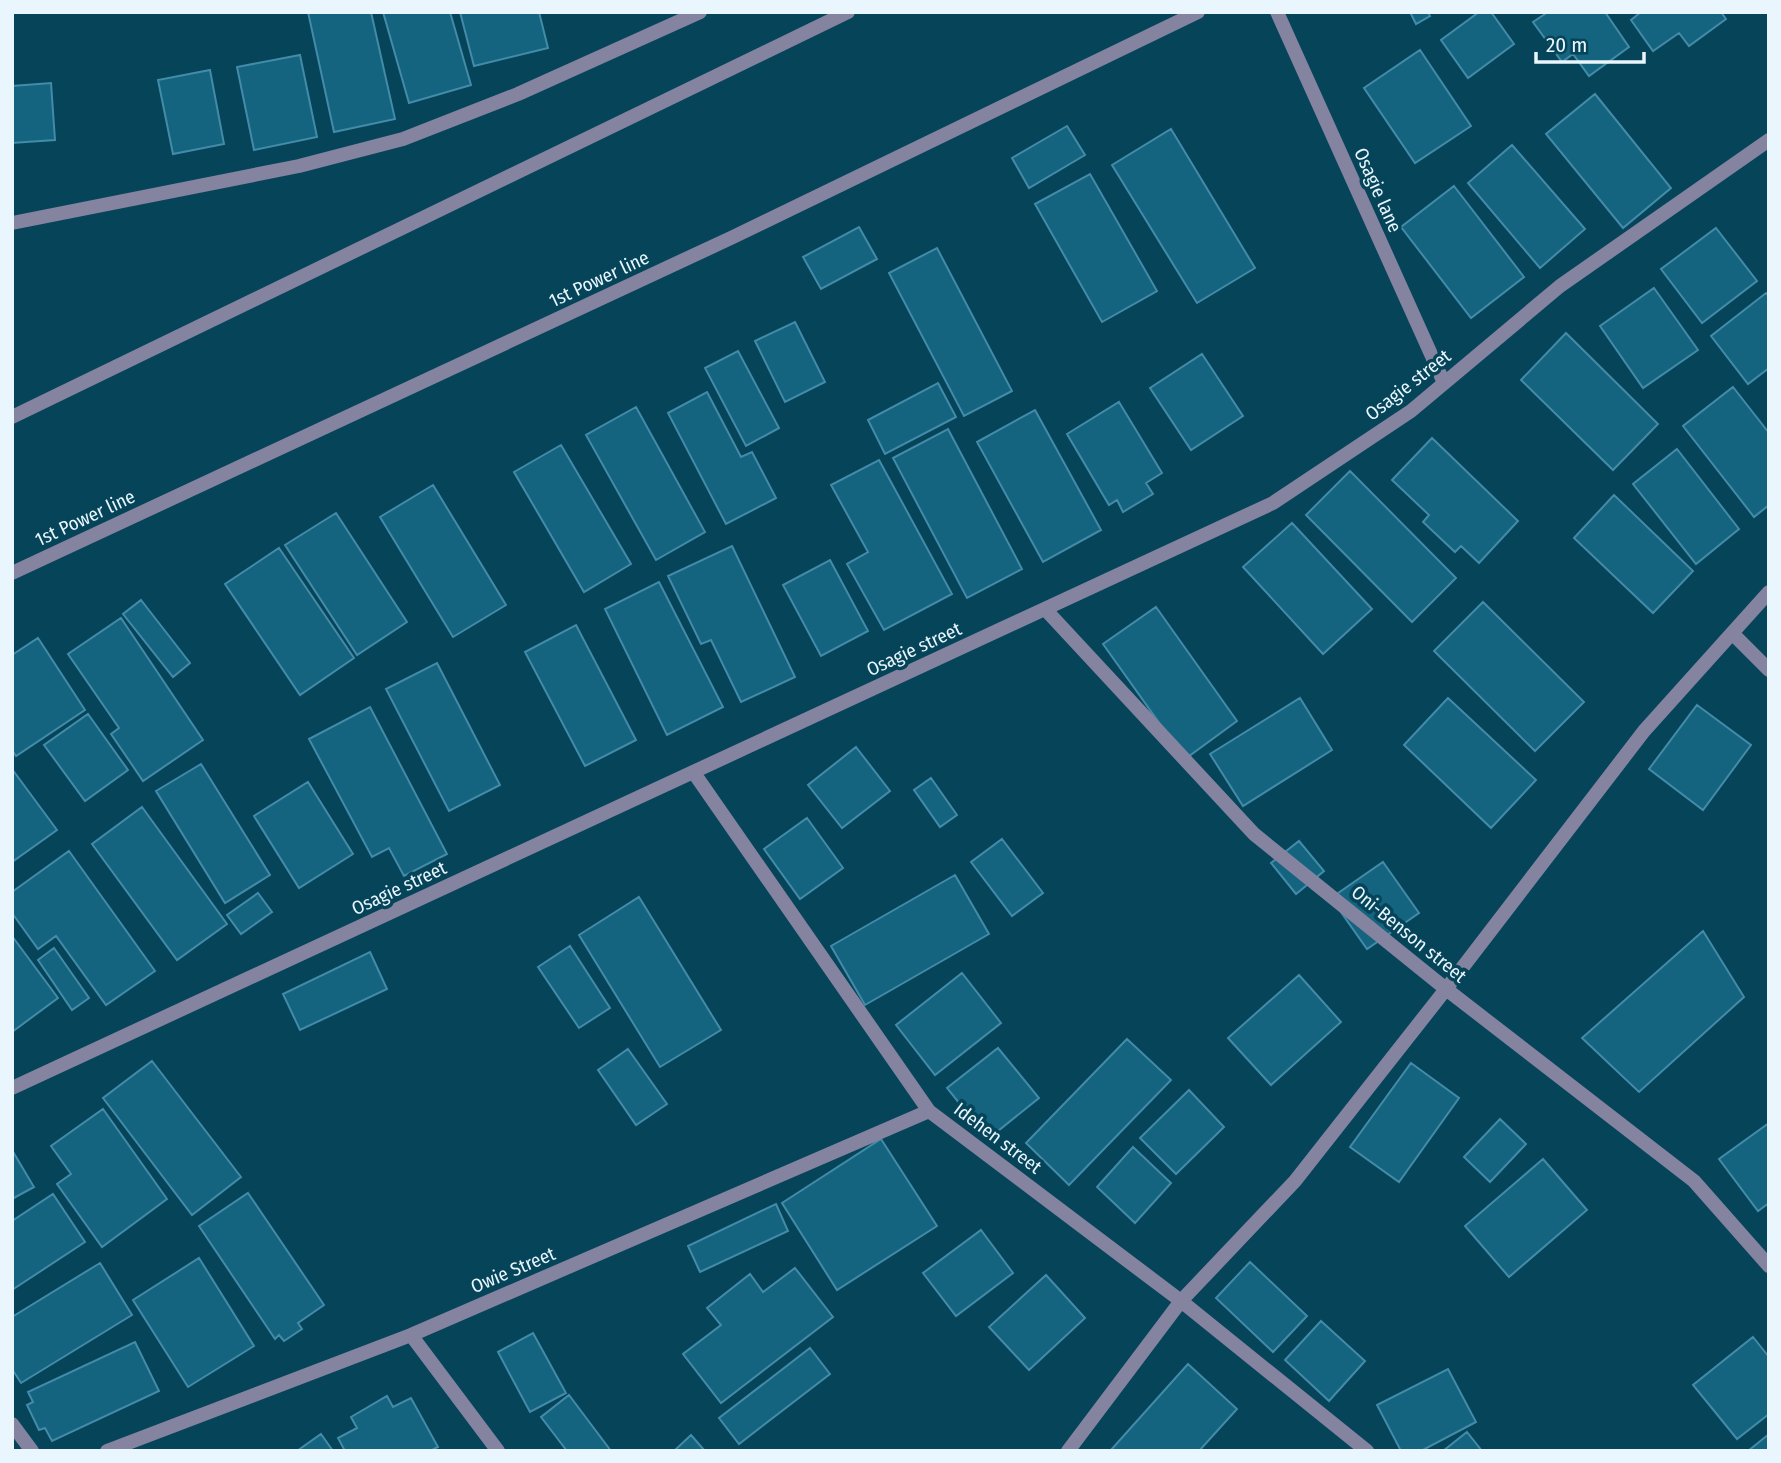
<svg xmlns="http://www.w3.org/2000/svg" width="1781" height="1463" font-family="'Fira Sans Condensed',sans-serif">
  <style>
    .building { fill: #146480; stroke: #438ba8; stroke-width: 2 }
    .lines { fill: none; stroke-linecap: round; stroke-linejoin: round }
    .street { stroke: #8483a0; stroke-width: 14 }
    .labels { text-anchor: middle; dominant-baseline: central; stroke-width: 7; stroke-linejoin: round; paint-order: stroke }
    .street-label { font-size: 19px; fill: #e9f6fd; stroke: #054459 }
  </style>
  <rect width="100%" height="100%" fill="#054459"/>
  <!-- building -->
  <path class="building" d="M308 12H371L395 119 334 132Z
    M383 12H450L471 85 409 103Z
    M460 12H539L548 48 474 66Z
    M1410 12H1428L1430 16 1416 24Z
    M1479 12H1491L1514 44 1468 78 1441 40Z
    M1544 12H1605L1629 47 1589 76 1573 54 1562 62 1533 22 1545 14Z
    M1641 12H1721L1726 19 1689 46 1679 33 1653 51 1631 20Z
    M1420 50 1471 126 1415 163 1364 88Z
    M300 55 317 137 254 150 237 67Z
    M210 70 224 144 173 154 158 80Z
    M51 83 55 140 12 143V86Z
    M1595 94 1671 188 1623 228 1546 134Z
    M1067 126 1085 155 1029 188 1012 158Z
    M1171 129 1255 268 1197 303 1112 165Z
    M1512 145 1585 229 1540 268 1468 183Z
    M1090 174 1157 291 1102 322 1035 204Z
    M1454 186 1524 277 1471 318 1401 227Z
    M859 227 877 259 821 289 803 257Z
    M1716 228 1757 281 1702 323 1661 269Z
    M937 248 1012 391 964 416 889 273Z
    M1654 288 1698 350 1643 388 1600 326Z
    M1766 293 1769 296V368L1748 384 1711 336Z
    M795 322 825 382 785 402 755 341Z
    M1566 333 1658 424 1613 470 1521 380Z
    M738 351 779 428 746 446 705 368Z
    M1202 354 1243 416 1191 450 1150 388Z
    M938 383 956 417 885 454 868 420Z
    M1733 387 1769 433V505L1754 517 1683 426Z
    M707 392 741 457 752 452 776 498 726 524 668 413Z
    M1119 402 1162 473 1146 483 1153 494 1123 512 1117 500 1109 505 1067 434Z
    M636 407 705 532 656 560 586 435Z
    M1035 410 1101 530 1043 562 977 442Z
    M948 429 1022 569 967 598 893 458Z
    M1432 438 1518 521 1479 563 1461 546 1455 552 1423 522 1429 515 1392 480Z
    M561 445 631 564 584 592 514 472Z
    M1677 449 1739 529 1696 564 1633 484Z
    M879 460 952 594 884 630 847 564 868 552 831 485Z
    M1350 471 1456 578 1412 622 1306 515Z
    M433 485 506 605 453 637 380 517Z
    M1614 495 1693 571 1653 613 1574 538Z
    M336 513 407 622 357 655 285 545Z
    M1292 523 1372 609 1323 654 1243 567Z
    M732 546 795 677 741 702 711 640 701 644 668 576Z
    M279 548 354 658 300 695 225 584Z
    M830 560 868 631 821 656 783 585Z
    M659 582 723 707 667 735 605 609Z
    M141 600 190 663 173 677 123 614Z
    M1483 602 1584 702 1535 751 1434 651Z
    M1156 607 1237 721 1185 759 1103 644Z
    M121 618 203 740 143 781 111 734 119 728 68 654Z
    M576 625 636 740 585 766 525 652Z
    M38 638 85 710 16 756 12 750V655Z
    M437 663 500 785 449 811 386 689Z
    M1300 698 1332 750 1243 806 1210 754Z
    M1448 698 1536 780 1491 828 1404 745Z
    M1697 705 1751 745 1703 810 1649 769Z
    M370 707 447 854 404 876 389 848 372 857 309 739Z
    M88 714 128 770 85 801 44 745Z
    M856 747 890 791 842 828 808 785Z
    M201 764 270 875 225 903 156 791Z
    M12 769 57 830 12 862Z
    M931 778 957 815 940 827 914 790Z
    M308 782 353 854 299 888 254 816Z
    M142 807 227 924 177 960 92 844Z
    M807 818 843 868 800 899 764 849Z
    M1002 839 1043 893 1012 916 971 862Z
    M1299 841 1324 871 1296 894 1271 863Z
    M69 851 155 971 106 1005 56 936 38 949 12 913V892Z
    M1383 862 1419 913 1367 949 1331 898Z
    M955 875 989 934 865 1005 831 946Z
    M258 893 272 912 241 934 227 915Z
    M639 897 721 1030 660 1067 579 935Z
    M1703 931 1744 997 1639 1092 1582 1038Z
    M12 936 58 998 12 1032Z
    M570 946 610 1008 579 1028 538 967Z
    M54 948 89 998 72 1010 38 960Z
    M370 952 387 989 300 1030 283 994Z
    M962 973 1001 1023 935 1075 896 1025Z
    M1299 975 1341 1022 1271 1085 1228 1038Z
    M1127 1039 1171 1080 1069 1185 1026 1143Z
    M998 1048 1039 1098 988 1139 947 1088Z
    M628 1049 667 1104 636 1125 598 1070Z
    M152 1061 241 1177 192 1215 103 1098Z
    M1411 1063 1459 1098 1399 1182 1350 1147Z
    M1189 1090 1224 1127 1176 1174 1140 1138Z
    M103 1109 167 1199 102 1247 57 1184 71 1174 51 1146Z
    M1500 1119 1526 1144 1490 1182 1464 1157Z
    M1769 1123V1203L1758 1211 1719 1159Z
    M881 1139 937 1226 837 1290 782 1203Z
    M1133 1147 1171 1183 1135 1223 1097 1187Z
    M12 1150 34 1187 12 1199Z
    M1543 1159 1587 1210 1509 1277 1465 1226Z
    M248 1193 324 1305 298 1323 302 1329 284 1341 279 1335 275 1339 199 1226Z
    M53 1194 85 1242 12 1290V1221Z
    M776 1204 788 1231 700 1272 688 1246Z
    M981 1230 1013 1273 956 1316 923 1273Z
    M199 1258 254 1346 188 1387 133 1300Z
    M1250 1262 1307 1316 1273 1352 1216 1298Z
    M100 1263 132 1315 21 1383 12 1369V1317Z
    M795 1268 833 1317 721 1403 683 1354 721 1325 707 1308 750 1274 763 1292Z
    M1046 1275 1085 1318 1029 1370 989 1327Z
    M1321 1321 1365 1361 1329 1401 1285 1360Z
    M533 1333 566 1393 530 1412 498 1352Z
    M1753 1337 1769 1357V1414L1737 1439 1693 1385Z
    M135 1342 159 1391 52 1441 45 1428 39 1430 27 1405 33 1402 28 1392Z
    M810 1348 830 1374 739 1444 719 1418Z
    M1188 1364 1237 1409 1199 1451H1110Z
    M1448 1369 1476 1422 1421 1451H1401L1377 1405Z
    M569 1395 611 1451H567L541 1417Z
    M387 1396 393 1407 411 1398 438 1447 430 1451H345L338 1438 357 1428 351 1417Z
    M1467 1432 1482 1451H1443Z
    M321 1434 333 1451H297Z
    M1769 1434V1451H1748Z
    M691 1435 705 1451H674Z"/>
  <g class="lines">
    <!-- street -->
    <path class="street" d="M1277 12 1444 383
      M12 223 299 166 403 139 518 94 700 12
      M12 417 848 12
      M12 573 733 237 1198 12
      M1045 609 1254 834 1446 989 1694 1181 1769 1266
      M1732 633 1769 670
      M694 773 929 1111 1181 1301 1367 1451
      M12 1088 1273 503 1411 411 1560 286 1769 140
      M411 1335 498 1451
      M12 1424 32 1451
      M107 1451 411 1335 929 1111
      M1068 1451 1181 1301 1295 1181 1446 989 1644 731 1769 592"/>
  </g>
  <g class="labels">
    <!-- street labels -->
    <g class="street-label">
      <text transform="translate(1378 190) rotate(66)">Osagie lane</text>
      <text transform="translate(599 279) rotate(-25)">1st Power line</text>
      <text transform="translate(1408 385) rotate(-38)">Osagie street</text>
      <text transform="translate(85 518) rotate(-25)">1st Power line</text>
      <text transform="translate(914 649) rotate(-25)">Osagie street</text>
      <text transform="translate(399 888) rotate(-25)">Osagie street</text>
      <text transform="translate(1409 934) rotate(39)">Oni-Benson street</text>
      <text transform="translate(998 1138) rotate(37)">Idehen street</text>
      <text transform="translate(513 1270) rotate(-23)">Owie Street</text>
    </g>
  </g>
  <!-- border -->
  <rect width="1781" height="1463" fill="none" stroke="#e9f6fd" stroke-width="28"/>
  <!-- scale -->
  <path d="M1536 52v10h108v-10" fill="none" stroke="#e9f6fd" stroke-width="3.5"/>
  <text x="1546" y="52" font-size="21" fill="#e9f6fd" stroke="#054459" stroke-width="5" paint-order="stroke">20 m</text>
</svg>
